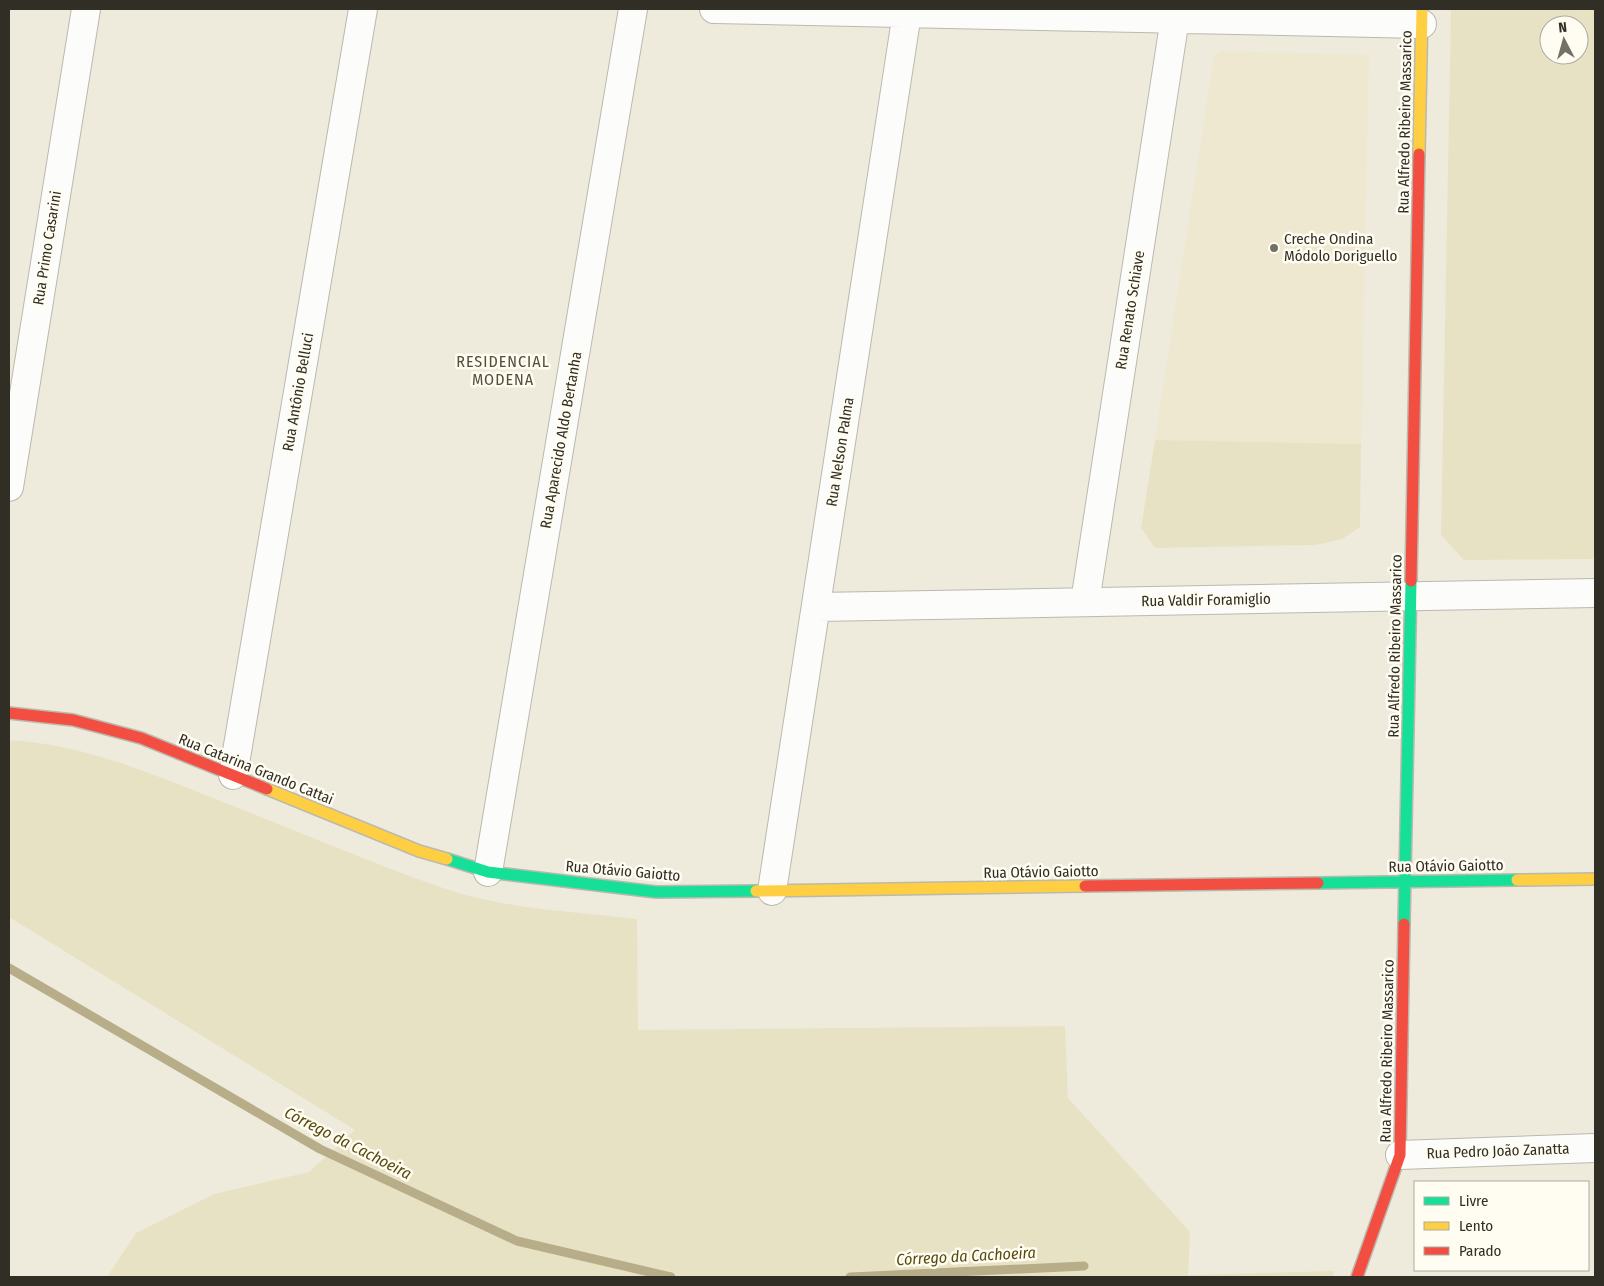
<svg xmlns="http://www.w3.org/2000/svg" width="1604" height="1286" font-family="'Fira Sans Condensed',sans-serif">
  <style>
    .built { fill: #ede8cf }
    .green { fill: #e8e2c5; fill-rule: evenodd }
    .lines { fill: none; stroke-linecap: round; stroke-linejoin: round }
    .stream { stroke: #b7ad88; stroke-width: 9 }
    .street-casing { stroke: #bbb9ad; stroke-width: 30 }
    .fast-casing { stroke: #bbb9ad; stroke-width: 14 }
    .slow-casing { stroke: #bbb9ad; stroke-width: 14 }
    .jam-casing { stroke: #bbb9ad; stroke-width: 14 }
    .street { stroke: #fcfcfa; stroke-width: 28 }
    .fast { stroke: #16e098; stroke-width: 11 }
    .slow { stroke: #ffcf43; stroke-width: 11 }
    .jam { stroke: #f24e42; stroke-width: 11 }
    .poi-dot { fill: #737065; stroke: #fffcf2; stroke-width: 2 }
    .labels { text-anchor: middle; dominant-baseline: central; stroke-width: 5; stroke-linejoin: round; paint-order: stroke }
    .street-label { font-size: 15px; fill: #312e25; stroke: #fffcf2 }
    .poi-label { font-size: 15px; fill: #312e25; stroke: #fffcf2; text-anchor: start }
    .neighbourhood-label { font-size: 16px; letter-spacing: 1px; fill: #544f39; stroke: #fffcf2 }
    .water-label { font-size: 16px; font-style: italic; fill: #574a0e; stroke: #fffcf2 }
  </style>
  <rect width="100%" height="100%" fill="#eeebdc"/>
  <!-- built -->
  <path class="built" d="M1220 51 1369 55 1361 444 1155 440 1214 56Z"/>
  <!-- green -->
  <path class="green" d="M1451 9H1595V559L1464 560 1441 535ZM1549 25H1579V55H1549Z
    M1155 440 1361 444 1360 527 1342 539 1316 545 1155 548 1141 528Z
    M9 740C79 744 143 770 208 796 285 826 362 859 440 887 502 909 572 911 637 919L638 1030 1065 1026 1068 1098 1190 1232 1188 1275 1334 1271 1333 1277H107L136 1233 214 1194 309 1172 355 1130 9 917Z"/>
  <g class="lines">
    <!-- stream -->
    <path class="stream" d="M9 968 320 1149 517 1241 671 1277
      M850 1277 1084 1266"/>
    <defs>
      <path id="street" d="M714 9 1422 24
        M9 487 86 9
        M1085 602 1175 18
        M817 607 1595 593
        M233 775 363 9
        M488 872 633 9
        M772 891 907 13
        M1400 1155 1595 1148"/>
      <path id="fast" d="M447 859 488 872 656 892 756 891
        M1318 883 1517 880
        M1404 924 1411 581"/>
      <path id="slow" d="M1419 154 1422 9
        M267 789 419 851 447 859
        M1517 880 1595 879
        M756 891 1085 886"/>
      <path id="jam" d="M1411 581 1419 154
        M9 713 73 720 141 738 267 789
        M1085 886 1318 883
        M1357 1277 1400 1155 1404 924"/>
    </defs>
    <!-- street casing -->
    <use href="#street" class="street-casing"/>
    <!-- fast casing -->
    <use href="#fast" class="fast-casing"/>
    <!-- slow casing -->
    <use href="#slow" class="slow-casing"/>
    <!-- jam casing -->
    <use href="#jam" class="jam-casing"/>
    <!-- street -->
    <use href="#street" class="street"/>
    <!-- fast -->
    <use href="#fast" class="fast"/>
    <!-- slow -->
    <use href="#slow" class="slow"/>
    <!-- jam -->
    <use href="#jam" class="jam"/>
  </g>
  <!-- markers -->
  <circle class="poi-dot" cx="1274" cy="248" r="5"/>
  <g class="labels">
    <!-- street labels -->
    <g class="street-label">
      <text transform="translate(1405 122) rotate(-89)">Rua Alfredo Ribeiro Massarico</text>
      <text transform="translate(47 248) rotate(-81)">Rua Primo Casarini</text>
      <text transform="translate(1130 310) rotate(-81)">Rua Renato Schiave</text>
      <text transform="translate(298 392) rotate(-80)">Rua Antônio Belluci</text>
      <text transform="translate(561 440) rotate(-80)">Rua Aparecido Aldo Bertanha</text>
      <text transform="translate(840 452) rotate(-81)">Rua Nelson Palma</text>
      <text transform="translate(1206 600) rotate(-1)">Rua Valdir Foramiglio</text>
      <text transform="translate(1395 646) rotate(-89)">Rua Alfredo Ribeiro Massarico</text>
      <text transform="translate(256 769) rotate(22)">Rua Catarina Grando Cattai</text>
      <text transform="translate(1446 866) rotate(-1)">Rua Otávio Gaiotto</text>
      <text transform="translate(623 871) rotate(5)">Rua Otávio Gaiotto</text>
      <text transform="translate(1041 872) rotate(-1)">Rua Otávio Gaiotto</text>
      <text transform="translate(1387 1051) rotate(-89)">Rua Alfredo Ribeiro Massarico</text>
      <text transform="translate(1498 1151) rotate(-2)">Rua Pedro João Zanatta</text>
    </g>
    <!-- poi labels -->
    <g class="poi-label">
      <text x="1284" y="239">Creche Ondina<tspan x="1284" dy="17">Módolo Doriguello</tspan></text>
    </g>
    <!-- neighbourhood labels -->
    <g class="neighbourhood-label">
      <text x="503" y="361">RESIDENCIAL<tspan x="503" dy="18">MODENA</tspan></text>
    </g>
    <!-- water labels -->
    <g class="water-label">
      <text transform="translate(348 1143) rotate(27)">Córrego da Cachoeira</text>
      <text transform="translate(966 1256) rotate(-3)">Córrego da Cachoeira</text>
    </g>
  </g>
  <!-- border -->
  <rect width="1604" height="1286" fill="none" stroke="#312e25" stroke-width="20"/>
  <!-- legend -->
  <rect x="1414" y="1181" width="175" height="90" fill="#fffcf2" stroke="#adaaa0"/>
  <rect x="1424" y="1197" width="25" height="8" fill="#16e098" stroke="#adaaa0"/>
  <text x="1459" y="1206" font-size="15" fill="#312e25">Livre</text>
  <rect x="1424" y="1222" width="25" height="8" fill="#ffcf43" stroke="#adaaa0"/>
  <text x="1459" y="1231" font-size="15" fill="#312e25">Lento</text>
  <rect x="1424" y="1247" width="25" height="8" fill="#f24e42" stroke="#adaaa0"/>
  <text x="1459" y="1256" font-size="15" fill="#312e25">Parado</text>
  <!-- north arrow -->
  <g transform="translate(1564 40) rotate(354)"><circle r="24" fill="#fffcf2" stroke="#adaaa0"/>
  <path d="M0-4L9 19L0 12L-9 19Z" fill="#737065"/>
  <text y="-8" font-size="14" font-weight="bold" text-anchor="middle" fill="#312e25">N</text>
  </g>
</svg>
